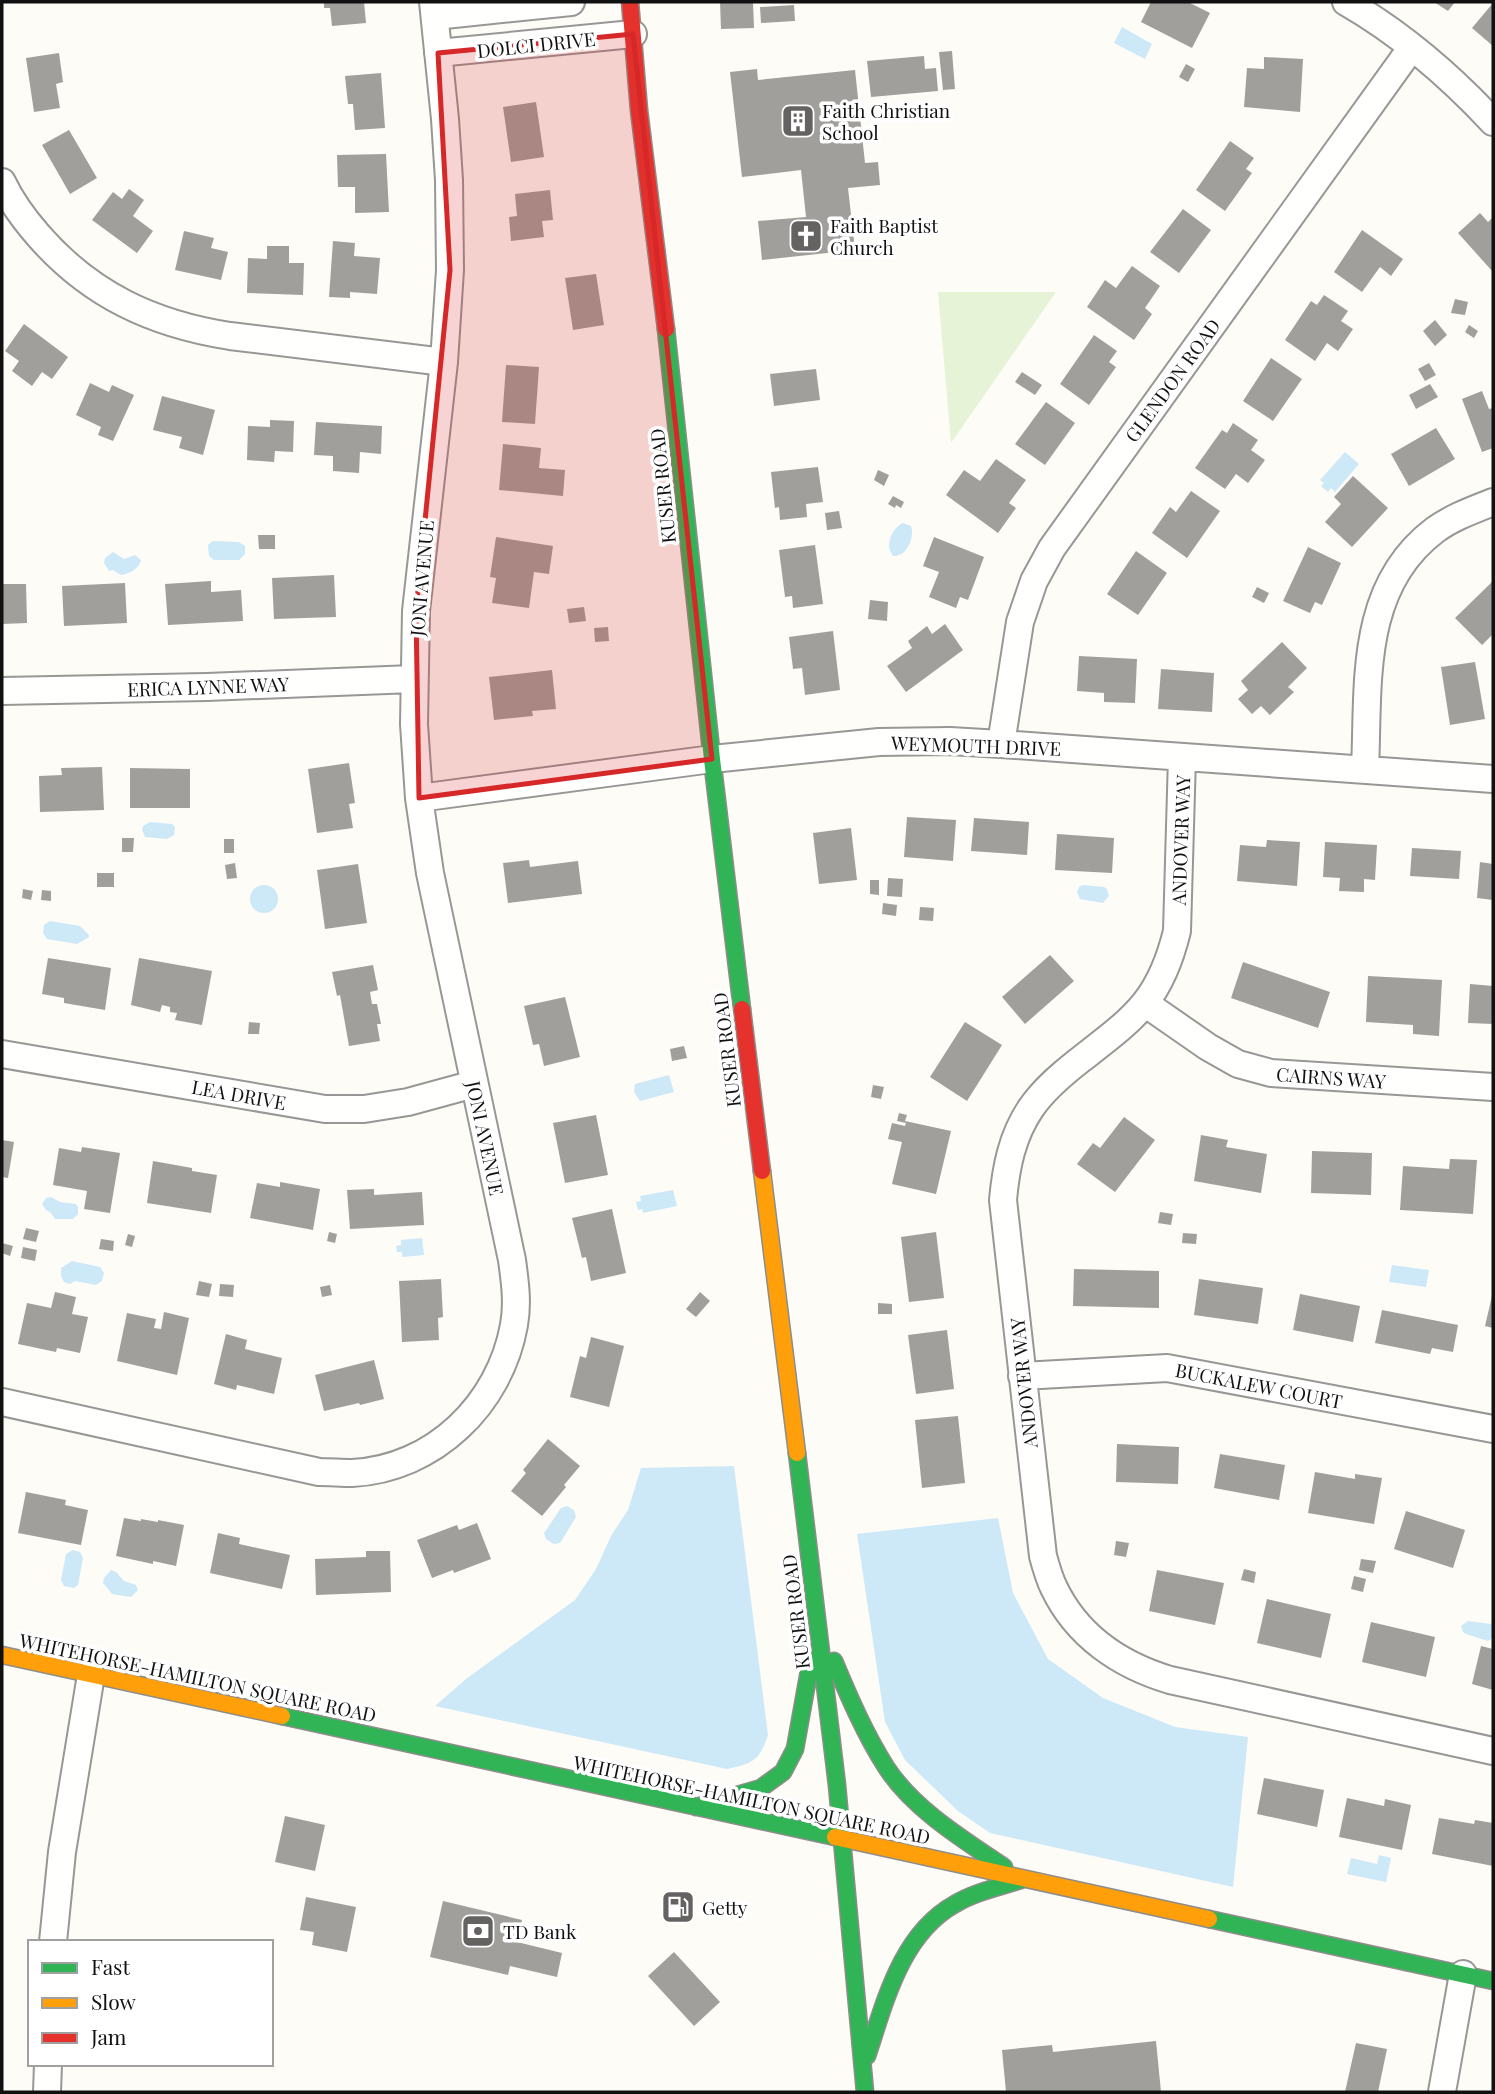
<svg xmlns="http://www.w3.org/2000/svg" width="1495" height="2094" font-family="'Playfair Display',serif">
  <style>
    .green { fill: #e7f3d7 }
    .water { fill: #cde8f7 }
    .building { fill: #a19f9c }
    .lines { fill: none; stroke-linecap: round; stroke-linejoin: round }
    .street-casing { stroke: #979795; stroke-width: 30 }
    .fast-casing { stroke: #8e8d8b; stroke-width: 19 }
    .slow-casing { stroke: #8e8d8b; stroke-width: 19 }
    .jam-casing { stroke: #8e8d8b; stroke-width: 19 }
    .street { stroke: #fffffe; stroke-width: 26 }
    .fast { stroke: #30b455; stroke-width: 16 }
    .slow { stroke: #ff9f0a; stroke-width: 16 }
    .jam { stroke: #e5322d; stroke-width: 16 }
    .marked { fill: #d62828; fill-opacity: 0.2; stroke: #d62828; stroke-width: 5; stroke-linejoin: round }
    .labels { text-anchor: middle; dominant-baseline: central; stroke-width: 7; stroke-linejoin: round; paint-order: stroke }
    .street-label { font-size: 19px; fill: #111; stroke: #fff }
    .poi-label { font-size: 19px; fill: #111; stroke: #fff; text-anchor: start }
  </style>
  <rect width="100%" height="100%" fill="#fdfcf7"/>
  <!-- green -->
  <path class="green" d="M938 292H1056L951 443Z"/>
  <!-- water -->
  <path class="water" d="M1122 27 1152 44 1145 59 1114 43Z
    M1345 452 1359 464 1335 492 1331 488 1328 492 1321 486 1324 483 1320 480Z
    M903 523 911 526C915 537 907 557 893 556 884 546 892 528 903 523Z
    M213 541 239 542 245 546V554L239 560H214L209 556 208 545Z
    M113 552 124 559 135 555 141 560C140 568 129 574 121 575L113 570 109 571 104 563 105 558Z
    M150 822 172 824 175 827 174 835 167 839 145 837 142 830 143 826Z
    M1083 885 1104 887 1107 889 1109 896 1103 903 1080 899 1077 892 1079 887Z
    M250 899a14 14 0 1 1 28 0a14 14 0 1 1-28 0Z
    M50 921 80 926 89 935V937L77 944 47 939 43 933 44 925Z
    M669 1075 674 1092 640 1101 634 1092 635 1084Z
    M673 1190 677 1206 643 1213 642 1209 638 1210 636 1202 641 1201 640 1196Z
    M51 1197 60 1202 76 1204 78 1207V1214L73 1219H55L50 1212 46 1210 42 1204 46 1198Z
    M422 1238 424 1255 402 1257V1252H397L396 1246 401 1245V1240Z
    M72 1261 100 1267 104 1273 102 1281 96 1285 75 1281 70 1284 64 1282 61 1276V1268Z
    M1392 1265 1429 1270 1426 1287 1389 1282Z
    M734 1466 768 1735C760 1760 753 1764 727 1769L435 1706 466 1679 575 1600 596 1569 611 1536 628 1510 641 1468Z
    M567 1506 574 1510 576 1517 560 1543 554 1544 546 1539 544 1533 561 1508Z
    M998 1518 1013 1593 1048 1659 1103 1698 1175 1727 1248 1737 1233 1887 990 1833 958 1811 905 1760 885 1722 857 1534Z
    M73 1550 80 1552 83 1558 78 1585 74 1588 64 1586 61 1580 66 1554Z
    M111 1570 116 1572 124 1581 136 1585 138 1590 131 1597 112 1594 103 1583 104 1578Z
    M1468 1621 1491 1624 1493 1626V1638L1488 1641 1466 1634 1463 1632 1461 1626Z
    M1379 1855 1391 1858 1386 1882 1347 1874 1351 1858 1377 1864Z"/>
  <!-- building -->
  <path class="building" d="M324 2H364L366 23 332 26 330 8H324Z
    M720 2H753L754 28 721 29Z
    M1151 2H1188L1210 13 1192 48 1141 22Z
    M1434 2H1455L1448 11Z
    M1493 3V46L1472 28Z
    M794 5 795 21 761 23 760 7Z
    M952 51 955 89 943 90 939 52Z
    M59 53 63 82 56 84 60 108 34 112 26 58Z
    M924 56 925 69 936 68 938 91 871 97 867 61Z
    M1264 57 1303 59 1300 112 1244 107 1247 68 1264 69Z
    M1186 64 1195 69 1188 82 1179 77Z
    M757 69 758 80 855 70 865 163 878 162 880 185 848 188 855 250 762 260 758 221 806 217 801 170 742 177 730 72Z
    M381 73 385 128 355 130 353 104H348L345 76Z
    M536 102 544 157 511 162 503 107Z
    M69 130 97 178 70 194 42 145Z
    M1230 141 1254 158 1246 169 1252 173 1225 211 1196 190Z
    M386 154 389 212 355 213V187H338L337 155Z
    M129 189 144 200 133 216 153 231 137 253 92 220 113 192 122 199Z
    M550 190 553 220 542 221 544 237 511 241 509 217 517 216 515 194Z
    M1183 209 1211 230 1179 273 1150 252Z
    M1480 213 1488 222 1493 217V272L1458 233Z
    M1362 230 1403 259 1391 276 1380 267 1362 292 1334 272Z
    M184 231 214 238 211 248 228 252 221 280 175 270Z
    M333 241 355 243 354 256 380 258 377 294 350 292V298L329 297Z
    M267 246H289V263H304L303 295 247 293 248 258 267 259Z
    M1132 266 1160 286 1145 308 1152 314 1134 340 1087 307 1105 280 1116 288Z
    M596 274 604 325 573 330 565 278Z
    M1324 295 1348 311 1341 321 1353 329 1338 351 1327 343 1315 361 1285 340 1311 301 1317 305Z
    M1455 299 1468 302 1465 315 1451 313Z
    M1435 320 1447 335 1435 346 1423 331Z
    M24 324 68 357 52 379 42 372 32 386 12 371 19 361 5 351Z
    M1469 325 1478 331 1474 338 1465 332Z
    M1094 335 1117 351 1109 362 1116 367 1089 405 1060 384Z
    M1271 358 1302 379 1273 421 1243 401Z
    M1429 363 1436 375 1425 381 1418 369Z
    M506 365 539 367 535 424 502 422Z
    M816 369 820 400 774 406 770 374Z
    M1022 372 1042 385 1035 395 1015 382Z
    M90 383 109 392 112 385 134 395 113 441 98 435 101 427 76 415Z
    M1430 384 1438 397 1416 409 1409 395Z
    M1482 391 1489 409 1493 408V448L1482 452 1462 399Z
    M162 396 215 410 203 455 179 448 182 437 153 430Z
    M1046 402 1075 423 1045 465 1015 444Z
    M270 420 294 421 293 452 275 451 274 462 247 460 248 426 270 427Z
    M316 422 382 426 381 454 360 452 359 473 333 471V456L314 455Z
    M1233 423 1258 440 1251 450 1265 460 1248 483 1236 474 1225 489 1195 468 1222 430 1227 433Z
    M1436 428 1455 459 1409 486 1391 454Z
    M503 444 541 448 539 468 565 470 563 496 499 490Z
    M996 459 1026 480 1009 503 1016 508 998 533 946 495 964 470 980 481Z
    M818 467 823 502 806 504 807 517 780 520 779 507 775 508 771 472Z
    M878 470 889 475 884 486 874 480Z
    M1353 476 1388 508 1352 547 1325 522 1341 504 1334 497Z
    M1191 491 1220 511 1187 558 1152 533 1170 507 1176 512Z
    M893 496 904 502 901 508 896 505 895 508 888 504Z
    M839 511 842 528 827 530 825 513Z
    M258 535H275V549H259Z
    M496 537 553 546 549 574 534 572 529 608 492 603 496 578 490 577Z
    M934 537 984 557 968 600 960 597 956 608 929 597 939 572 923 566Z
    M815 545 823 604 793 608 792 596 785 597 779 550Z
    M1308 547 1341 563 1322 605 1315 602 1310 613 1283 601Z
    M1136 551 1167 573 1138 615 1107 594Z
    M334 575 336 617 274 619 272 578Z
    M211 581V592L241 590 243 621 168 625 165 584Z
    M1493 581V634L1482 645 1455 618Z
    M125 583 127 623 64 626 62 586Z
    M2 584H26L27 623 2 624Z
    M1257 587 1269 593 1264 603 1252 597Z
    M870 600 888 602 887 621 868 619Z
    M584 607 586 621 569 623 567 609Z
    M945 624 963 650 906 692 887 666 912 648 908 641 927 626 932 634Z
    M608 627 609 641 595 642 594 628Z
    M833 631 840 690 805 695 802 668 793 669 789 637Z
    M1282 642 1307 668 1288 687 1294 692 1270 715 1261 706 1252 714 1238 699 1248 690 1241 681Z
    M1079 656 1137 659 1135 703 1104 702V693L1077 691Z
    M1475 662 1485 719 1450 725 1441 667Z
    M1161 669 1214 673 1212 712 1158 709Z
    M552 670 556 709 532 711 533 716 494 720 489 677Z
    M349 763 355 803 349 804 353 828 317 833 308 769Z
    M102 767 104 810 40 812 39 776 62 775 61 768Z
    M130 768 190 769V808H130Z
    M907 817 956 820 953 861 904 857Z
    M974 818 1029 822 1027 855 971 851Z
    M851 828 857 880 819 884 813 833Z
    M1057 834 1114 838 1112 873 1055 870Z
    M122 838H134L133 852H122Z
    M224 839H234V853H224Z
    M1267 840 1300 842 1297 886 1237 881 1240 845 1266 847Z
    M1325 842 1377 845 1375 880 1364 879V892L1339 891 1340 878 1323 877Z
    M1412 848 1461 851 1459 879 1410 876Z
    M529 860 530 867 578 861 582 894 508 903 503 863Z
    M1480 862 1493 864V900L1477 898Z
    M235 863 237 878 227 879 225 865Z
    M358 864 367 923 325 929 317 870Z
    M97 873H114V887H97Z
    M888 878 903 879 902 897 887 896Z
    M870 880H879V895L870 894Z
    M23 889 33 891 31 900 22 898Z
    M42 890 51 891V901L41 900Z
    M883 903 897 905 896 916 882 914Z
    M920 907 934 908 933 921 919 920Z
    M1050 955 1074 981 1025 1024 1002 997Z
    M48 958 111 968 105 1010 64 1003V998L42 994Z
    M139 958 212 971 202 1025 175 1020 177 1013 170 1012V1007L162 1005 160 1012 131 1005Z
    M1243 962 1330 992 1318 1028 1231 998Z
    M373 965 378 990 370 992 372 1004H377L381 1024H377L380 1041 349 1046 340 995 337 996 332 972Z
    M1368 976 1442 980 1439 1036 1413 1034V1025L1366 1022Z
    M1470 984 1493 986V1024L1468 1023Z
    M565 997 580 1057 544 1066 539 1044 533 1045 524 1006Z
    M249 1022 260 1023 259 1034H248Z
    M965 1022 1002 1045 967 1101 930 1077Z
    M684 1046 687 1058 672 1061 670 1049Z
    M873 1085 884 1087 881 1099 871 1097Z
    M899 1113 907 1115 905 1121 951 1131 936 1194 892 1184 902 1142 888 1139 892 1123 905 1126 906 1123 897 1121Z
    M596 1115 608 1175 565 1183 553 1123Z
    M1124 1117 1155 1140 1115 1192 1077 1164 1093 1143 1100 1148Z
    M1201 1135 1228 1140 1226 1147 1267 1154 1261 1193 1194 1181Z
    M2 1140 14 1142 8 1178 2 1177Z
    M82 1147 120 1153 110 1213 84 1209 87 1191 53 1185 59 1148 81 1152Z
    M1312 1151 1372 1153 1371 1195 1311 1193Z
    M1450 1159 1477 1160 1473 1214 1400 1210 1403 1166 1449 1169Z
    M153 1161 192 1168V1171L217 1175 211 1213 147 1203Z
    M280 1182 320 1189 313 1230 250 1218 257 1183 280 1187Z
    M374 1189V1195L422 1192 424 1225 350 1229 347 1190Z
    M612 1209 626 1273 591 1281 586 1257 582 1258 572 1218Z
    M1160 1212 1173 1214 1171 1225 1158 1223Z
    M26 1228 39 1231 36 1242 23 1239Z
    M329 1232 337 1234 335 1243 327 1241Z
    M936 1232 944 1298 909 1302 901 1237Z
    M1183 1233 1197 1234 1196 1244 1182 1243Z
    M128 1234 135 1236 132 1247 125 1245Z
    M101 1239 114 1241 113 1251 99 1249Z
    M2 1243 13 1246 10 1256 2 1253Z
    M23 1247 37 1250 35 1261 21 1258Z
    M1074 1269 1159 1271V1308L1073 1306Z
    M441 1279 443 1317 438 1318 439 1340 402 1342 399 1281Z
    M1199 1279 1263 1288 1258 1324 1194 1315Z
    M199 1281 212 1284 209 1297 196 1295Z
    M220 1284 234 1285 233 1297 219 1296Z
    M330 1285 332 1295 322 1297 320 1287Z
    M55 1292 76 1297 72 1314 88 1317 80 1353 57 1348 56 1352 18 1344 27 1303 51 1308Z
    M700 1292 710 1301 696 1317 686 1309Z
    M1300 1294 1360 1306 1353 1342 1293 1330Z
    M1492 1296H1493V1328L1485 1326Z
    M878 1303 892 1304V1314H878Z
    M1382 1310 1458 1325 1453 1352 1432 1348 1430 1354 1375 1343Z
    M164 1312 189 1318 177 1375 117 1361 127 1313 156 1319 154 1328 161 1329Z
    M947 1330 954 1389 916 1394 908 1335Z
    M226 1334 247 1340 245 1349 282 1358 274 1394 237 1385 236 1390 214 1384Z
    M591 1337 624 1346 609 1407 570 1397 580 1356 586 1358Z
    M374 1360 384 1399 360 1405 359 1403 324 1411 315 1375Z
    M958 1416 965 1483 922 1488 915 1420Z
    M548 1439 580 1466 564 1485 566 1487 542 1516 511 1491 526 1473 523 1470Z
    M1117 1444 1179 1447 1178 1484 1116 1482Z
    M1220 1454 1285 1465 1279 1500 1214 1488Z
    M1315 1472 1355 1479V1474L1382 1478 1374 1524 1308 1513Z
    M26 1492 66 1500 65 1505 88 1510 81 1545 18 1533Z
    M1406 1511 1465 1530 1453 1568 1394 1549Z
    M124 1518 141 1521V1519L158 1522V1520L184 1525 176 1566 153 1561V1564L116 1556Z
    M477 1523 491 1559 454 1573 453 1570 432 1578 417 1540 457 1525 459 1530Z
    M218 1533 240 1538 239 1544 290 1555 282 1589 210 1573Z
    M1116 1541 1129 1543 1126 1557 1114 1555Z
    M366 1551H390L391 1592 316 1595 315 1559 366 1557Z
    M1361 1559 1376 1561 1373 1573 1359 1570Z
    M1244 1569 1256 1572 1254 1583 1241 1580Z
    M1157 1570 1224 1583 1215 1625 1149 1611Z
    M1354 1576 1366 1579 1363 1592 1351 1589Z
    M1267 1599 1331 1614 1321 1658 1257 1643Z
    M1371 1622 1435 1637 1426 1677 1362 1662Z
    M1481 1646 1493 1649V1690L1472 1684Z
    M1264 1778 1324 1790 1317 1827 1257 1814Z
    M1347 1798 1384 1806 1385 1799 1411 1805 1402 1850 1339 1837Z
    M285 1816 325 1825 315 1871 275 1862Z
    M1439 1818 1474 1824 1475 1820 1493 1823V1866L1432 1854Z
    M306 1897 356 1907 347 1952 312 1945 314 1932 300 1930Z
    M443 1901 522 1920 517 1942 562 1953 557 1977 510 1966 508 1975 430 1957Z
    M674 1952 720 2002 694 2026 648 1976Z
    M1156 2041 1161 2092H1006L1002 2050 1052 2045 1053 2052Z
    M1356 2043 1387 2049 1378 2092H1345Z"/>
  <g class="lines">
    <defs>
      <path id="street" d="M1346 2C1400 33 1450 76 1493 122
        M435 16 571 2
        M438 53 633 34
        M2 182C11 201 24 219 38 235 90 295 153 324 230 336L444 362
        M2 691 207 687 413 679
        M1001 744 1020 622 1034 581 1052 548 1412 47
        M1182 757 1177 931C1160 1001 1134 1018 1080 1060 1062 1074 1044 1089 1031 1108 1012 1136 1006 1167 1003 1200L1043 1556C1046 1567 1049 1578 1054 1588 1077 1636 1120 1665 1170 1680L1493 1751
        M1365 770C1369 685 1358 588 1435 530 1453 517 1473 510 1493 502
        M419 798 712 759 879 742 950 741 1001 744 1493 779
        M1146 1004 1208 1047 1238 1064 1271 1073 1493 1087
        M2 1054 325 1109H364L408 1102 474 1084
        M1022 1376 1167 1368 1493 1429
        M2 1402 319 1472C330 1472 341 1473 352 1473 434 1469 500 1404 514 1325 518 1303 515 1282 512 1260L430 873 419 798 414 724 416 611 444 362 450 270 449 180 445 119 433 2
        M53 1942 62 1852 91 1675
        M47 2092 48 2064
        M1442 2092 1463 1974"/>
      <path id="fast" d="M666 329 712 759 742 1009
        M797 1453 837 1785 865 2092
        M834 1661C849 1697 865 1734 886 1767 913 1809 964 1840 1004 1867
        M282 1716 835 1837
        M696 1807 761 1788 783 1772 795 1749 811 1660
        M1209 1919 1493 1981
        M867 2056C885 2002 901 1934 955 1904 975 1892 999 1887 1021 1880"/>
      <path id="slow" d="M762 1171 797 1453
        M2 1655 282 1716
        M835 1837 1209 1919"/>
      <path id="jam" d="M630 2 639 110 666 329
        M742 1009 762 1171"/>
    </defs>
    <!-- street casing -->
    <use href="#street" class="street-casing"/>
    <!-- fast casing -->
    <use href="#fast" class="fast-casing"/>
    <!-- slow casing -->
    <use href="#slow" class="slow-casing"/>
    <!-- jam casing -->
    <use href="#jam" class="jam-casing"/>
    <!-- street -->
    <use href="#street" class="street"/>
    <!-- fast -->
    <use href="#fast" class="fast"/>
    <!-- slow -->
    <use href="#slow" class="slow"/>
    <!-- jam -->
    <use href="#jam" class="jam"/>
  </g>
  <!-- marked area -->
  <path class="marked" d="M633 34 712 759 419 798 416 611 450 270 438 53Z"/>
  <!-- icons -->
  <defs>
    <symbol id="building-square" viewBox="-11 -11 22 22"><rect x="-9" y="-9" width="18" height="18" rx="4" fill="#646362" stroke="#fff"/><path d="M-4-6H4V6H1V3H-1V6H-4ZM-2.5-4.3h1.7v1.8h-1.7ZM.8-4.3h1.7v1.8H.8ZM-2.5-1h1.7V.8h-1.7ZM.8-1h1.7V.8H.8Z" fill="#fff"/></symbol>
    <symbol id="church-square" viewBox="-11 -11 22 22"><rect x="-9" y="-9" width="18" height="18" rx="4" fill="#646362" stroke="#fff"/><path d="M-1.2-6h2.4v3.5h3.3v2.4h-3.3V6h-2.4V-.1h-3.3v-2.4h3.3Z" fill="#fff"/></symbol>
    <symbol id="fuel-square" viewBox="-11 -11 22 22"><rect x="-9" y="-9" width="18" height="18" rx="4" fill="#646362" stroke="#fff"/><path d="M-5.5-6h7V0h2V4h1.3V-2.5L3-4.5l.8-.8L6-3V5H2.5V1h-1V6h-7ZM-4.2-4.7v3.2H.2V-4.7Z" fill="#fff"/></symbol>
    <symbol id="bank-square" viewBox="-11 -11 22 22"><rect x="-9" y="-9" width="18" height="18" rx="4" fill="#646362" stroke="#fff"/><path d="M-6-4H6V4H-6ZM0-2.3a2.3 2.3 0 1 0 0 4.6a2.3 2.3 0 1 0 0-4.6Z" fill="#fff"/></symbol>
  </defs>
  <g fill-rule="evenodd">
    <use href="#building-square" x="779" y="102" width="38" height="38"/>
    <use href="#church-square" x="787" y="217" width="38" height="38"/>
    <use href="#fuel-square" x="659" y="1888" width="38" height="38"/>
    <use href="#bank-square" x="459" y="1912" width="38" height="38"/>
  </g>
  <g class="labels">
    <!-- street labels -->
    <g class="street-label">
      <text transform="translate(536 44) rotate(-6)">DOLCI DRIVE</text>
      <text transform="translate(1172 380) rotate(-54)">GLENDON ROAD</text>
      <text transform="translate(662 486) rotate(-96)">KUSER ROAD</text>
      <text transform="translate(421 578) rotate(-85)">JONI AVENUE</text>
      <text transform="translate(208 686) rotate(-2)">ERICA LYNNE WAY</text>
      <text transform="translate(976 745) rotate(2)">WEYMOUTH DRIVE</text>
      <text transform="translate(1180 840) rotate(-88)">ANDOVER WAY</text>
      <text transform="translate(726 1050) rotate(-97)">KUSER ROAD</text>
      <text transform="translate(1331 1077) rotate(4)">CAIRNS WAY</text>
      <text transform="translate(239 1094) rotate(10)">LEA DRIVE</text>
      <text transform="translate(486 1138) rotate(78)">JONI AVENUE</text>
      <text transform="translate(1023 1383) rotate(-96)">ANDOVER WAY</text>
      <text transform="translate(1259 1385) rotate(11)">BUCKALEW COURT</text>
      <text transform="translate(795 1612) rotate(-97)">KUSER ROAD</text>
      <text transform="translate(198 1677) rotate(12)">WHITEHORSE-HAMILTON SQUARE ROAD</text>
      <text transform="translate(752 1799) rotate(12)">WHITEHORSE-HAMILTON SQUARE ROAD</text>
    </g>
    <!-- poi labels -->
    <g class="poi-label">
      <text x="822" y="110">Faith Christian<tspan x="822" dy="22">School</tspan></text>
      <text x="830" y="225">Faith Baptist<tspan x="830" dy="22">Church</tspan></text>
      <text x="702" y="1907">Getty</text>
      <text x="503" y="1931">TD Bank</text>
    </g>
  </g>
  <!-- border -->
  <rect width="1495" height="2094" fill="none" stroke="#111111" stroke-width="7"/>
  <!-- legend -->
  <rect x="28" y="1940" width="245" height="126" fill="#ffffff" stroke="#a0a0a0" stroke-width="2"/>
  <rect x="42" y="1963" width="35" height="10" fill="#30b455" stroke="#a0a0a0" stroke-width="2"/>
  <text x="91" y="1975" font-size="21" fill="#111111">Fast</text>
  <rect x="42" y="1998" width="35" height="10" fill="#ff9f0a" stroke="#a0a0a0" stroke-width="2"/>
  <text x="91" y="2010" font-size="21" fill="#111111">Slow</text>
  <rect x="42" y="2033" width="35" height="10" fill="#e5322d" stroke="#a0a0a0" stroke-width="2"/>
  <text x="91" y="2045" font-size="21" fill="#111111">Jam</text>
</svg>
